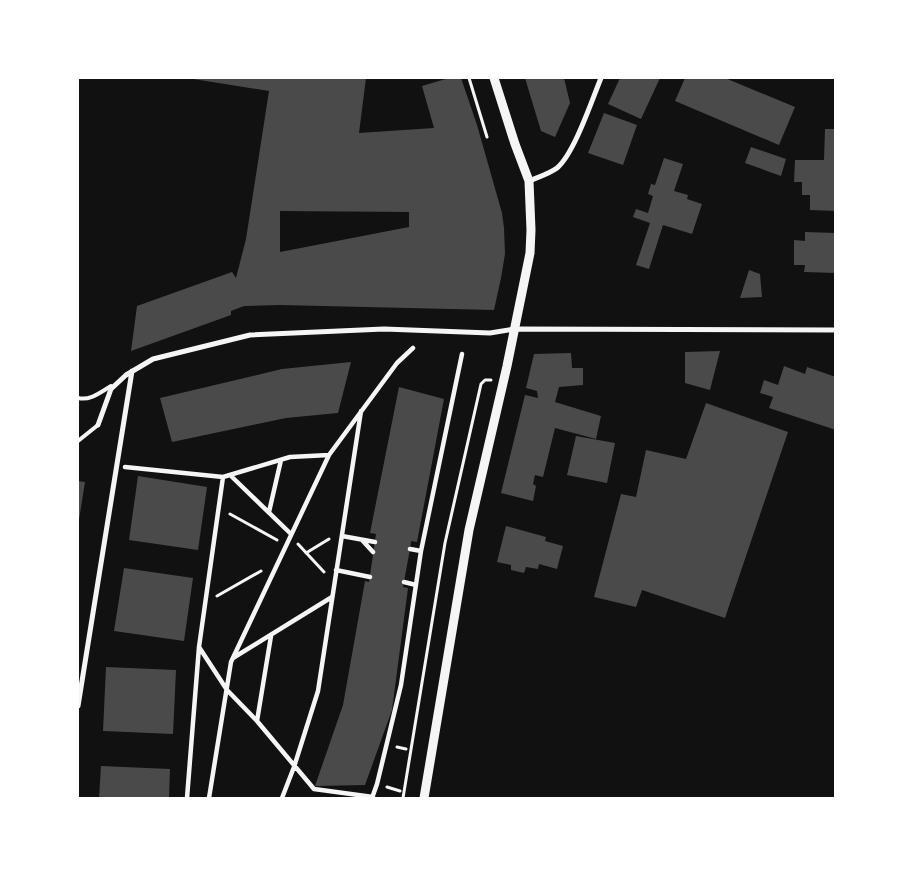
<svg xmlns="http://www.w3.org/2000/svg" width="913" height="876" font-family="'Varela Round',sans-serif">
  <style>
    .building { fill: #4a4a4a; fill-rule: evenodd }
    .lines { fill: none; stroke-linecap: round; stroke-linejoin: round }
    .path { stroke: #f5f5f5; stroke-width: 3 }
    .service { stroke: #f5f5f5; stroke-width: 4 }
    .pedestrian { stroke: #f5f5f5; stroke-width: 4.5 }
    .minor { stroke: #f5f5f5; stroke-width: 5 }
    .tertiary { stroke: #f5f5f5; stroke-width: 9 }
  </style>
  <rect width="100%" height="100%" fill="#111"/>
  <!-- building -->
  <path class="building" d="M187 78H366L359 133 434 128 422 86 449 78H461L477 125 502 213 504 228 505 254 501 278 494 310 280 305 244 306 231 311V315L131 351 137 306 232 272 236 278 246 239 269 91ZM280 211 409 212V227L280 252Z
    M525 78H564L570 103 555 137 541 131Z
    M620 78H660L641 119 608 104Z
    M685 78H725L795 107 779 145 675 101Z
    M604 113 637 125 623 165 588 153Z
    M825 129H836V211L810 210V195H802V182H794L795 160H824Z
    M751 147 786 159 781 176 745 163Z
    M664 158 683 164 674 191 688 195 687 199 702 204 692 234 663 225 649 269 636 265 650 223 633 217 636 209 648 213 653 196 648 194 651 184 655 185Z
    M805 232 836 233V273L804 272 805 265H794V240L805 241Z
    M749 270 760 274 762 297 740 298Z
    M720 351 710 390 685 383V352Z
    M571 353 572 368H583V385L559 387 555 402 601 416 596 439 555 428 543 477 535 475 533 484 536 486 533 501 501 493 525 395 538 398 537 391 526 388 534 354Z
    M351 362 338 413 286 418 172 442 160 398 282 369Z
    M784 366 805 374 807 367 836 377V430L769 408 773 397 760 393 764 380 778 385Z
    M399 387 444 399 417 542 411 541 410 549 403 587 408 588 392 710 365 785 315 786 343 705 365 581 369 582 376 534 370 533Z
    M706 403 788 432 725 618 642 590 636 607 594 597 621 494 636 497 646 450 686 459Z
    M576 436 615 443 607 483 567 475Z
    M138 476 207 487 198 550 129 540Z
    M78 481 85 482 79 520H78Z
    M506 526 546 537 545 541 563 546 557 569 539 564 538 569 526 567 524 573 511 570V565L497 562Z
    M124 568 193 578 184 641 114 631Z
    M106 667 176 670 173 734 103 731Z
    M101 766 170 769 169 798H99Z"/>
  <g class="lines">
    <!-- path -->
    <path class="path" d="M469 78 487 137
      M230 514 277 540
      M298 544 324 572
      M306 553 329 539
      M217 596 261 571
      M397 747 406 749
      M387 787 400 791
      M403 798 445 543 481 384 485 380H491"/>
    <!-- service -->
    <path class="service" d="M78 398C90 401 101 392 111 386
      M78 441 98 425"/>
    <!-- pedestrian -->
    <path class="pedestrian" d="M125 467 223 477
      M230 475 291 534
      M269 512 281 460
      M342 536 375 542
      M362 540 373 552
      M410 549 421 551
      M336 570 370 577
      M404 582 416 585
      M199 647 227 690 257 721 314 789 373 797
      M233 658 332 597
      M257 721 271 636
      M187 798 199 647 223 477 290 457 329 455
      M209 798 231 662 329 455 397 363 413 348
      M282 798 294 767 318 691 361 411
      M372 798 377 784 401 685 421 551 462 354"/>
    <!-- minor -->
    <path class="minor" d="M529 181C538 177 549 174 557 168 574 154 592 100 601 78
      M98 425 111 389 126 375 153 359 250 335 384 329 490 333 515 329 836 330
      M78 706 132 371"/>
    <!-- tertiary -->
    <path class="tertiary" d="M424 798 469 530 507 366 530 253 531 230 529 181 515 144 494 78"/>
  </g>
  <!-- border -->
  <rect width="913" height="876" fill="none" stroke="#ffffff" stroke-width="158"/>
</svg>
